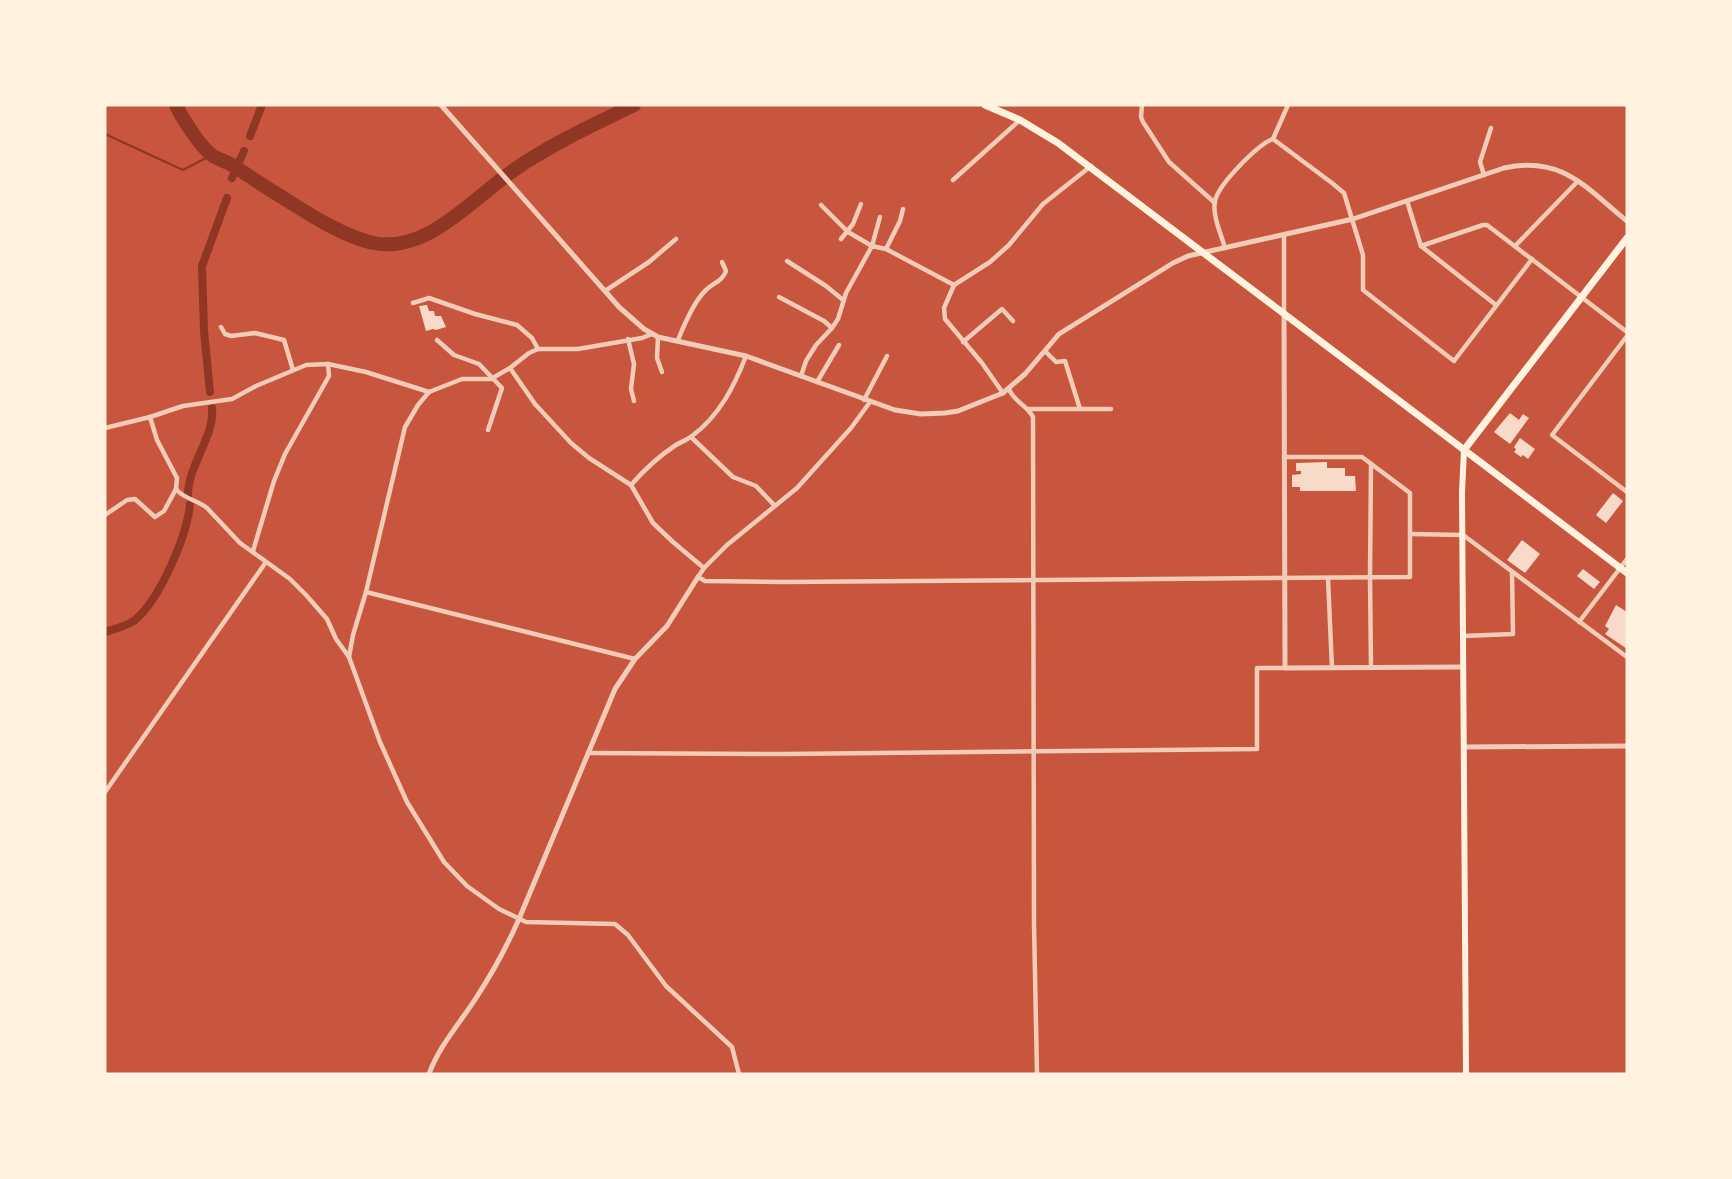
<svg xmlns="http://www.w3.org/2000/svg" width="1732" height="1179" font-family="'Golos Text',sans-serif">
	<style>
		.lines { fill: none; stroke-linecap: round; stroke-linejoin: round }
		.stream { stroke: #8f3625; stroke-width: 2 }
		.canal { stroke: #8f3625; stroke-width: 8 }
		.river { stroke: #8f3625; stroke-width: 14 }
		.building { fill: #f7dbc8 }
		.minor { stroke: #f1ccb7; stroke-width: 4.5 }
		.tertiary { stroke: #f1ccb7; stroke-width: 5 }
		.secondary { stroke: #fff3e0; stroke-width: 6 }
		.primary { stroke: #fff3e0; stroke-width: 7 }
	</style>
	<rect width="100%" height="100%" fill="#c8553d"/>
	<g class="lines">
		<g class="stream">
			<path d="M580,124L584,130"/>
			<path d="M105,134L183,170L212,155"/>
		</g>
		<g class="canal">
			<path d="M250,136L262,105"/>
			<path d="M232,178L244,151"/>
			<path d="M210,392L204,331L202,266L227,198"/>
			<path d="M188,496C187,467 215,436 212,408"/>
			<path d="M105,632C114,629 128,626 135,620C160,599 187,536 190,504"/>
		</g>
		<path class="river" d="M176,105C182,118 201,148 213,156C220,160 227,162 234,166C246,174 259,183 272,191C302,209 338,235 373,243C428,254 474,197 514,170C549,145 595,124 634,105"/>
	</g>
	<g class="building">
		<path d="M427,305L429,311H434L435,316H441L446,327L436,330L433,329L426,331L419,306Z"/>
		<path d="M1510,413L1519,420L1523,414L1529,418L1510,444L1494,432Z"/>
		<path d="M1520,438L1535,449L1528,459L1523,455L1521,457L1514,452L1516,449L1514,447Z"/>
		<path d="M1327,462V468H1345V476H1355L1356,491H1300V487H1292V475L1301,474V471H1296V463Z"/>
		<path d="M1613,493L1623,501L1606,523L1596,515Z"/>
		<path d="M1522,540L1540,554L1525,573L1507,560Z"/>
		<path d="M1583,569L1600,582L1594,589L1577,576Z"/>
		<path d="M1616,605L1627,612V649L1605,634L1609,629L1605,626Z"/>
	</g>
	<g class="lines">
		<g class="minor">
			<path d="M1142,105L1141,117L1143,122L1169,162L1215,203"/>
			<path d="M1273,139L1332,183L1344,193L1363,255V290L1454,361L1532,259"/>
			<path d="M1484,175L1480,162L1491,128"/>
			<path d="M953,180L1020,120"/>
			<path d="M1407,201L1421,246L1496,305"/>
			<path d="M821,205L848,232L872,246L880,217"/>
			<path d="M1284,236V313"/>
			<path d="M841,239L853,224L861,204"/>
			<path d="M1421,246L1483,225H1487L1627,332"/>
			<path d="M1515,246L1578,181"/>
			<path d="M1225,248C1221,234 1212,215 1215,201C1218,185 1257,145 1273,139L1288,105"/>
			<path d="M886,249L900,221L903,209"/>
			<path d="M787,261L826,286L843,300"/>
			<path d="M605,291L649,262L676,239"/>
			<path d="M779,297L824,321L832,328"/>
			<path d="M413,303L429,298L475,314L517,325L532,338L538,349"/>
			<path d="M221,327L225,334L231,336L255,333L284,340L293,370"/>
			<path d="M1627,336L1552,435L1627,492"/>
			<path d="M658,337L657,358L662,372"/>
			<path d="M628,339L634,364L631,389L634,401"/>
			<path d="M437,340L454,355L479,364L502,388L488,430"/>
			<path d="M678,340C684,325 694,301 706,290C714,282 722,282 726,271L722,262"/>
			<path d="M963,342L1002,309L1013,321"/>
			<path d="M1045,351L1056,362L1065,361L1080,409"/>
			<path d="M510,368L535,404L571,443L589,458L631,485L653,523L673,542L704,568"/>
			<path d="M801,376L806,361L816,345L832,328L838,319L846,293L872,246L886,249L954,285"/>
			<path d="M817,382L839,345"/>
			<path d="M1009,389C1014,402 1027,405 1033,417L1034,923L1037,1074"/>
			<path d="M1003,393L982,363L945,319L944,308L954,285L990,262L1009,245L1043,204L1091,166"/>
			<path d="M864,400L887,356"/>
			<path d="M870,402L851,428L797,488L727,545L704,568L698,577L705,581L783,582L1410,577V493L1362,457H1284"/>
			<path d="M1029,409H1111"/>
			<path d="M105,428L150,417L183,406L232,399L256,386L306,365L328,364L366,372L429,392"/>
			<path d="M691,437L733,477L756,486L775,506"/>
			<path d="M1371,464L1370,577L1371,668"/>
			<path d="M631,485C644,470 659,456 676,445C681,442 687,440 692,436C719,416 734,387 746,356"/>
			<path d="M176,489C183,499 198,500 207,508L240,543L290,579L306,595L327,619L336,639L349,657L380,742L407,802L444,862L467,886L499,909L526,922L615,924L628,935L666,986L732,1047L739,1074"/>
			<path d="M105,515L127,500L135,499L155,517L164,511L176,489L177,478L157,440L150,417"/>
			<path d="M1410,534L1463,535L1627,657"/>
			<path d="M253,551L274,481L285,454L329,376L328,364"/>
			<path d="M1328,578L1332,668"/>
			<path d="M366,592L635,659"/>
			<path d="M1579,622L1627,559"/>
			<path d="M1463,636L1513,634L1512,573"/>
			<path d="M349,657L353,635L366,592L405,427L418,405L429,392L462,379H491L510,368L529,353L538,349H578L642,338L652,334"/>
			<path d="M588,753L785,754L1257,749V668H1285"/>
			<path d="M105,792L266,562"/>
		</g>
		<g class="tertiary">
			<path d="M441,105L619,307L644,329L658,337L746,356L895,410L921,414L945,413L958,411L1003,393L1025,374L1059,334L1173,263L1188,256L1353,219L1504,168C1562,155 1586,188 1627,221"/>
			<path d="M1284,313L1285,668L1463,667"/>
			<path d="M1464,747L1627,746"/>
			<path d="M429,1074C439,1046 460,1023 476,998C493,972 507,946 519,919L615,689L635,659L667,626L698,577"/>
		</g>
		<path class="secondary" d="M1464,450L1462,492L1466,1074"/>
		<g class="primary">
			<path d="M985,105L1020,120L1058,143L1627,573"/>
			<path d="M1464,450L1627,238"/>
		</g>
	</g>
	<rect width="1732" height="1179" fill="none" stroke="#fff3e0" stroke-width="213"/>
</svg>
